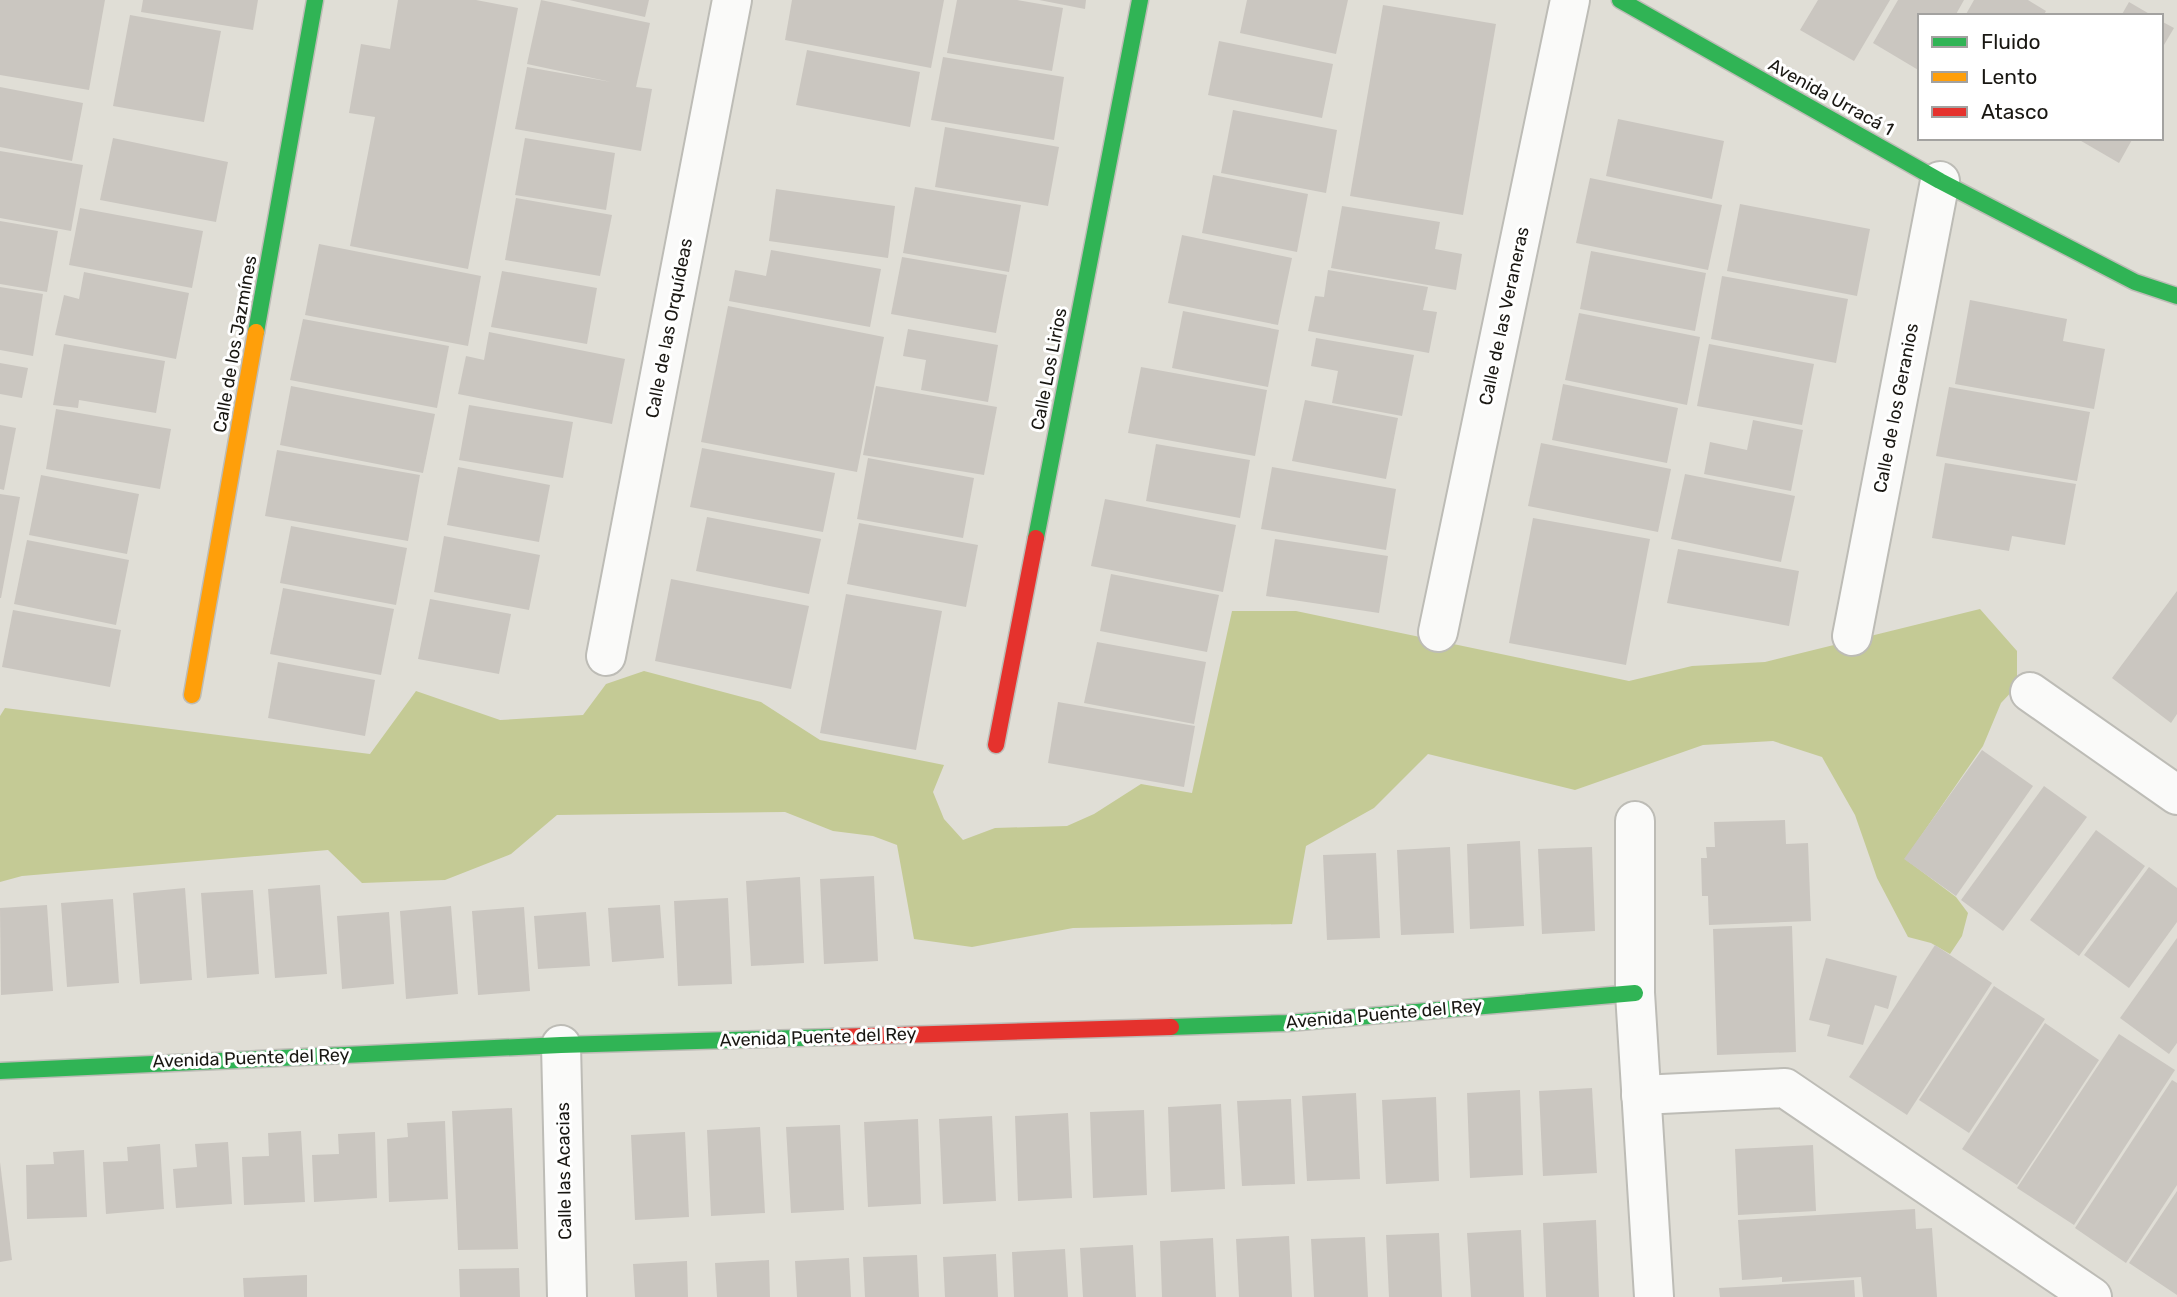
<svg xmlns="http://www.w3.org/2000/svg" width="2177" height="1297" font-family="Rubik,sans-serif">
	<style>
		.green { fill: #c4ca95 }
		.building { fill: #cac6c0 }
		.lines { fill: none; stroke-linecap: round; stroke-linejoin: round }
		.street-casing { stroke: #bdbcb6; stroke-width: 42 }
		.fast-casing { stroke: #bdbcb6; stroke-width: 19 }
		.slow-casing { stroke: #bdbcb6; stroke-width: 19 }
		.jam-casing { stroke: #bdbcb6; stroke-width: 19 }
		.street { stroke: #fafaf9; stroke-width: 38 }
		.fast { stroke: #30b455; stroke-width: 16 }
		.slow { stroke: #ff9f0a; stroke-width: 16 }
		.jam { stroke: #e5322d; stroke-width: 16 }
		.labels { text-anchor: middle; stroke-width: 6; stroke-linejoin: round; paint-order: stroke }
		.street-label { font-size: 18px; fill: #191712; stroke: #fff }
	</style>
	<rect width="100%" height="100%" fill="#e0ded6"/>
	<path class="green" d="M1980,609L2017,651V686L2001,703L1983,746L1905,859L1956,897L1968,913L1962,936L1950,954L1931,943L1908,937L1877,878L1855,815L1822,757L1773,741L1703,745L1575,790L1428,754L1374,808L1306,846L1292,924L1073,928L972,947L914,939L897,845L873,836L833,831L785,812L557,815L511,854L445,880L362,883L328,850L22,876L0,882V716L5,708L370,754L416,691L500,720L583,715L606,684L644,671L761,702L820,740L944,765L933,792L944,819L963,840L995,828L1067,826L1094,814L1141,784L1192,793L1232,611H1296L1629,681L1692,666L1765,662Z"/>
	<g class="building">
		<path d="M0,0H105L89,90L0,75Z"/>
		<path d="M143,0H258L253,30L141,12Z"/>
		<path d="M398,0H476L518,8L468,269L350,246L375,117L349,113L361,44L390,49Z"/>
		<path d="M541,0L650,23L636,87L652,89L641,151L515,129L527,67L611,82L527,64Z"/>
		<path d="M569,0H649L645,17Z"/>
		<path d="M792,0H944L931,68L785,40Z"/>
		<path d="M957,0H1017L1063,8L1052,71L947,53Z"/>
		<path d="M1039,0H1086L1085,9Z"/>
		<path d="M1247,0H1348L1336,54L1240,33Z"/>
		<path d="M1818,0H1890L1854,61L1800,30Z"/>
		<path d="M1898,0H1964L1955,16H1920V71L1873,43Z"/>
		<path d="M1974,0H2028L2046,11L2043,16H1965Z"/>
		<path d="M2129,2L2153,16H2121Z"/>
		<path d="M1383,5L1496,24L1463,215L1350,196Z"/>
		<path d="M130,15L221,31L204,122L113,106Z"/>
		<path d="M2161,21L2174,28L2161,50Z"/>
		<path d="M1219,41L1333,64L1322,118L1208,95Z"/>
		<path d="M807,50L920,72L910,127L796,105Z"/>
		<path d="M943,57L1064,77L1054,140L931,120Z"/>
		<path d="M0,87L83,103L72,161L0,147Z"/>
		<path d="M1233,110L1337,130L1326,193L1221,173Z"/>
		<path d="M1618,119L1724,141L1712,199L1606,176Z"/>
		<path d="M945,127L1059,147L1048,206L935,187Z"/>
		<path d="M113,138L228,162L216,222L100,200Z"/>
		<path d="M525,138L615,153L606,210L515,195Z"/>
		<path d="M2076,138H2133L2119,163Z"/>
		<path d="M0,151L83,165L71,231L0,218Z"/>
		<path d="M1213,175L1308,194L1297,252L1202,233Z"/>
		<path d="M1590,178L1722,205L1708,270L1576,243Z"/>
		<path d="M915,187L1021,205L1009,272L903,253Z"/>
		<path d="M776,189L895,206L888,258L769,241Z"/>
		<path d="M516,198L612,215L600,276L505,260Z"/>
		<path d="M1740,204L1870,229L1857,296L1727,271Z"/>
		<path d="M1342,206L1440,222L1435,249L1462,254L1456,290L1331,268Z"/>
		<path d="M80,208L203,231L192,288L69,265Z"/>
		<path d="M0,221L58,231L47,292L0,284Z"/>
		<path d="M1182,235L1292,258L1278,325L1168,303Z"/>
		<path d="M319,244L481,276L468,346L305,315Z"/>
		<path d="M771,250L881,269L870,327L729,301L735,270L766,276Z"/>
		<path d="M1591,251L1706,273L1695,331L1580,309Z"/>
		<path d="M902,257L1007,275L996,333L891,314Z"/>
		<path d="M1328,270L1428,287L1423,310L1437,312L1429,353L1308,331L1315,296L1324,297Z"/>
		<path d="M502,271L597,288L587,344L491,327Z"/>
		<path d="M84,272L189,293L176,359L55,335L64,295L79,299Z"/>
		<path d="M1722,276L1848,299L1836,363L1711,339Z"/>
		<path d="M0,287L43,294L33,356L0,350Z"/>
		<path d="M1970,300L2067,319L2063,341L2105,349L2094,409L1955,384Z"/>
		<path d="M728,306L884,337L857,472L701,442Z"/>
		<path d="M1183,311L1279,330L1268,387L1172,368Z"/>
		<path d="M1579,313L1700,337L1687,405L1565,380Z"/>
		<path d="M303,319L449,346L437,408L290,380Z"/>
		<path d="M908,329L998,345L988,402L921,390L926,360L903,356Z"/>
		<path d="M489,332L625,359L612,424L458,394L466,356L484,360Z"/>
		<path d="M1316,338L1414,355L1402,416L1332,403L1338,371L1311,366Z"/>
		<path d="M64,344L165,361L156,413L79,400L78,408L53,405Z"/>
		<path d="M1709,344L1814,364L1802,425L1697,406Z"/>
		<path d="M0,363L28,368L22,398L0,394Z"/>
		<path d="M1141,367L1267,390L1255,456L1128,433Z"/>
		<path d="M1563,384L1678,408L1667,463L1552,440Z"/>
		<path d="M291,386L435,414L423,473L280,445Z"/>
		<path d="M876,386L997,407L984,475L863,455Z"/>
		<path d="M1949,387L2090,412L2077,481L1936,456Z"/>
		<path d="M1305,400L1398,418L1386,479L1292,461Z"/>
		<path d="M469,405L573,422L563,478L459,460Z"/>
		<path d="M56,409L171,429L160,489L46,469Z"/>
		<path d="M1753,420L1803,430L1791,491L1704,474L1710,442L1747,450Z"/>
		<path d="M0,425L16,428L4,490L0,489Z"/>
		<path d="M1541,443L1671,469L1658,532L1528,506Z"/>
		<path d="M1156,444L1250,460L1240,518L1146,501Z"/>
		<path d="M702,448L835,473L823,532L690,507Z"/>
		<path d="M277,450L420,475L408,541L265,516Z"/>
		<path d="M868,458L974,478L963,538L857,519Z"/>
		<path d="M1945,463L2076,484L2065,545L2012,536L2009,551L1932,538Z"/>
		<path d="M458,467L550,485L539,542L447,525Z"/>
		<path d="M1272,467L1396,489L1386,550L1261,529Z"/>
		<path d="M1685,474L1795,496L1781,562L1671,539Z"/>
		<path d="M41,475L139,494L127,554L29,535Z"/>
		<path d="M0,494L20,497L1,598H0Z"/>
		<path d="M1105,499L1236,525L1223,592L1091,566Z"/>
		<path d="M707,517L821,539L809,594L696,571Z"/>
		<path d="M1533,518L1650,539L1626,665L1509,643Z"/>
		<path d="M859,523L978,545L966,607L847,584Z"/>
		<path d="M291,526L407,548L396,605L280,583Z"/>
		<path d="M444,536L540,555L529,610L434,592Z"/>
		<path d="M1275,539L1388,556L1379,613L1266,596Z"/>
		<path d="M27,540L129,560L116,625L14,604Z"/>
		<path d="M1678,549L1799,571L1789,626L1667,603Z"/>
		<path d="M1111,574L1219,595L1207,652L1100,631Z"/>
		<path d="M671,579L809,606L791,689L655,661Z"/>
		<path d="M283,588L394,609L381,675L270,654Z"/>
		<path d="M2177,591V714L2171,723L2112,678Z"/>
		<path d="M846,594L942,611L916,750L820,733Z"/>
		<path d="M430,599L511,614L499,674L418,659Z"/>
		<path d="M13,610L121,630L110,687L2,667Z"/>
		<path d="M1097,642L1206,662L1194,724L1084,703Z"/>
		<path d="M278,662L375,680L365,736L268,718Z"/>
		<path d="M1058,702L1195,726L1184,787L1048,763Z"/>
		<path d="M1982,750L2033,786L1956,896L1904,859Z"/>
		<path d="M2044,786L2087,817L2003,931L1961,900Z"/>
		<path d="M1785,820L1786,844L1808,843L1811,921L1709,925L1708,896H1702L1701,858H1707L1706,847H1715L1714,822Z"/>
		<path d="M2096,830L2145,866L2079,956L2030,920Z"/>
		<path d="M1520,841L1524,926L1470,929L1467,844Z"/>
		<path d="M1450,847L1454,933L1401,935L1397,850Z"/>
		<path d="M1592,847L1595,931L1542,934L1538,849Z"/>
		<path d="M1376,853L1380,938L1327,940L1323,855Z"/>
		<path d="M2149,867L2177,888V922L2129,988L2084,955Z"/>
		<path d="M874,876L878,961L824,964L820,879Z"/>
		<path d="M800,877L804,963L751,966L746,881Z"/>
		<path d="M320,885L327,974L275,978L268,889Z"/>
		<path d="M185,888L192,980L140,984L133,893Z"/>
		<path d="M253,890L259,974L207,978L201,893Z"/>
		<path d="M728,898L732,984L678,986L674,901Z"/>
		<path d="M113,899L119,983L67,987L61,903Z"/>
		<path d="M47,905L53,991L1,995L0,908Z"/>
		<path d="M660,905L664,958L612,962L608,908Z"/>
		<path d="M451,906L458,994L406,999L400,911Z"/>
		<path d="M524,907L530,991L478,995L472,911Z"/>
		<path d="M389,912L394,984L342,989L337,916Z"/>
		<path d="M586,912L590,966L538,969L534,916Z"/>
		<path d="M1792,926L1796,1052L1717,1055L1713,929Z"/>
		<path d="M2177,938V1043L2169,1054L2120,1018Z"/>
		<path d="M1935,945L1992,983L1907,1115L1849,1077Z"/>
		<path d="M1826,958L1897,976L1888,1009L1875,1005L1863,1045L1827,1036L1830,1025L1809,1020Z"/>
		<path d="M1994,986L2045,1019L1969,1133L1919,1100Z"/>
		<path d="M2045,1023L2099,1060L2017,1185L1962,1149Z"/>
		<path d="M2119,1034L2175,1070L2074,1225L2017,1188Z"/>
		<path d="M2172,1080L2177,1083V1185L2126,1263L2075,1228Z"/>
		<path d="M1592,1088L1597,1173L1543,1176L1539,1091Z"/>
		<path d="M1520,1090L1523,1175L1470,1178L1467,1093Z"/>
		<path d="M1356,1093L1360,1179L1307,1181L1302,1096Z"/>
		<path d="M1436,1097L1439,1181L1386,1184L1382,1100Z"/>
		<path d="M1291,1099L1295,1184L1242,1186L1237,1101Z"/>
		<path d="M1221,1104L1225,1189L1171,1192L1168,1107Z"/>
		<path d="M512,1108L518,1249L458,1250L452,1111Z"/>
		<path d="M1144,1110L1147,1195L1093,1198L1090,1112Z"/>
		<path d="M1068,1113L1072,1198L1018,1201L1015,1116Z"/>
		<path d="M992,1116L996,1201L943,1204L939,1119Z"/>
		<path d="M918,1119L921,1204L868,1207L864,1122Z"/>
		<path d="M445,1121L448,1199L389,1202L387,1139L408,1137L407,1123Z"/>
		<path d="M840,1125L844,1210L791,1213L786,1127Z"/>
		<path d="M760,1127L765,1213L711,1216L707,1130Z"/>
		<path d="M301,1131L305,1202L244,1205L242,1157L269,1156L268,1133Z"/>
		<path d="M375,1132L377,1198L314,1202L312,1155L339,1154L338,1134Z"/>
		<path d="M685,1132L689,1217L635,1220L631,1135Z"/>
		<path d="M228,1142L232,1204L176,1208L173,1169L197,1167L195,1144Z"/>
		<path d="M160,1144L164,1209L106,1214L103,1162L128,1161L127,1147Z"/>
		<path d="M1813,1145L1816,1211L1738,1215L1735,1149Z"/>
		<path d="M84,1150L87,1217L27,1219L26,1165L54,1164L53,1152Z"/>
		<path d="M0,1162L12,1260L0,1262Z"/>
		<path d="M2177,1191V1295L2129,1263Z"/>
		<path d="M1915,1209L1916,1229L1932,1228L1937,1297H1863L1861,1277L1782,1282V1277L1742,1280L1738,1220Z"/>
		<path d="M1596,1220L1599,1297H1546L1543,1223Z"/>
		<path d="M1521,1230L1524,1297H1471L1467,1233Z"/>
		<path d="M1439,1233L1442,1297H1389L1386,1235Z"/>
		<path d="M1289,1236L1292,1297H1239L1236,1239Z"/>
		<path d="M1365,1237L1368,1297H1314L1311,1239Z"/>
		<path d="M1213,1238L1216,1297H1162L1160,1241Z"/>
		<path d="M1133,1245L1136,1297H1083L1080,1248Z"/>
		<path d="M1065,1249L1068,1297H1014L1012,1252Z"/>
		<path d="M996,1254L998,1297H945L943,1257Z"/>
		<path d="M917,1255L919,1297H865L863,1257Z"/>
		<path d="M849,1258L851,1297H797L795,1261Z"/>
		<path d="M769,1260L770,1297H717L715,1263Z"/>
		<path d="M687,1261L688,1297H635L633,1264Z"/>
		<path d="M519,1268L520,1297H460L459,1269Z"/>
		<path d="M307,1275V1297H244L243,1278Z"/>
		<path d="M1854,1280L1855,1297H1720L1719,1288Z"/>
	</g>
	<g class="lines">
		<g class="street-casing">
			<g id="street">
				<path d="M1438,632L1570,0"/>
				<path d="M1852,636L1940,181"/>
				<path d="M606,656L732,0"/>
				<path d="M2030,692L2177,795"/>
				<path d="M1635,821V993L1654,1297"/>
				<path d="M561,1045L567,1297"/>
				<path d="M1641,1095L1785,1088L2092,1297"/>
			</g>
		</g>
		<g class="fast-casing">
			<g id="fast">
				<path d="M1620,0L1940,181L2135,282L2177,296"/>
				<path d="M256,332L315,0"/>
				<path d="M1036,538L1140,0"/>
				<path d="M1171,1027L1288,1023L1635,993"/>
				<path d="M0,1071L561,1045L833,1037"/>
			</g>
		</g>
		<g class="slow-casing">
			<path id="slow" d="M192,695L256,332"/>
		</g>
		<g class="jam-casing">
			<g id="jam">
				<path d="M996,745L1036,538"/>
				<path d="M833,1037L1171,1027"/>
			</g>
		</g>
		<use href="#street" class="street"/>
		<use href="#fast" class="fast"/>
		<use href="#slow" class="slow"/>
		<use href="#jam" class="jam"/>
	</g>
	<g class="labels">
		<g class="street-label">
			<text transform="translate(1831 97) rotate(29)" y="6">Avenida Urracá 1</text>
			<text transform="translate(1504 316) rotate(-78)" y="6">Calle de las Veraneras</text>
			<text transform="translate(669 328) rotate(-79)" y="6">Calle de las Orquídeas</text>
			<text transform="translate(235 344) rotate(-80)" y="6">Calle de los Jazmínes</text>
			<text transform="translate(1049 369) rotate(-79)" y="6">Calle Los Lirios</text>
			<text transform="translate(1896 408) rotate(-79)" y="6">Calle de los Geranios</text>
			<text transform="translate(1384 1014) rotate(-5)" y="6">Avenida Puente del Rey</text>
			<text transform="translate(818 1037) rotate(-2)" y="6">Avenida Puente del Rey</text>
			<text transform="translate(251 1058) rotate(-2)" y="6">Avenida Puente del Rey</text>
			<text transform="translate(564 1171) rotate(-91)" y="6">Calle las Acacias</text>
		</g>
	</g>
	<rect x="1918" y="14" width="245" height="126" fill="#ffffff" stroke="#a3a2a0" stroke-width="2"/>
	<rect x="1932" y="37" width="35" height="10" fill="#30b455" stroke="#a3a2a0" stroke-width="2"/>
	<text x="1981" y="49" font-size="21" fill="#191712">Fluido</text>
	<rect x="1932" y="72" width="35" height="10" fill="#ff9f0a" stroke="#a3a2a0" stroke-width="2"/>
	<text x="1981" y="84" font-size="21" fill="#191712">Lento</text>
	<rect x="1932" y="107" width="35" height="10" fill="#e5322d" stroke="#a3a2a0" stroke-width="2"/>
	<text x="1981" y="119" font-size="21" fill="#191712">Atasco</text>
</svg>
